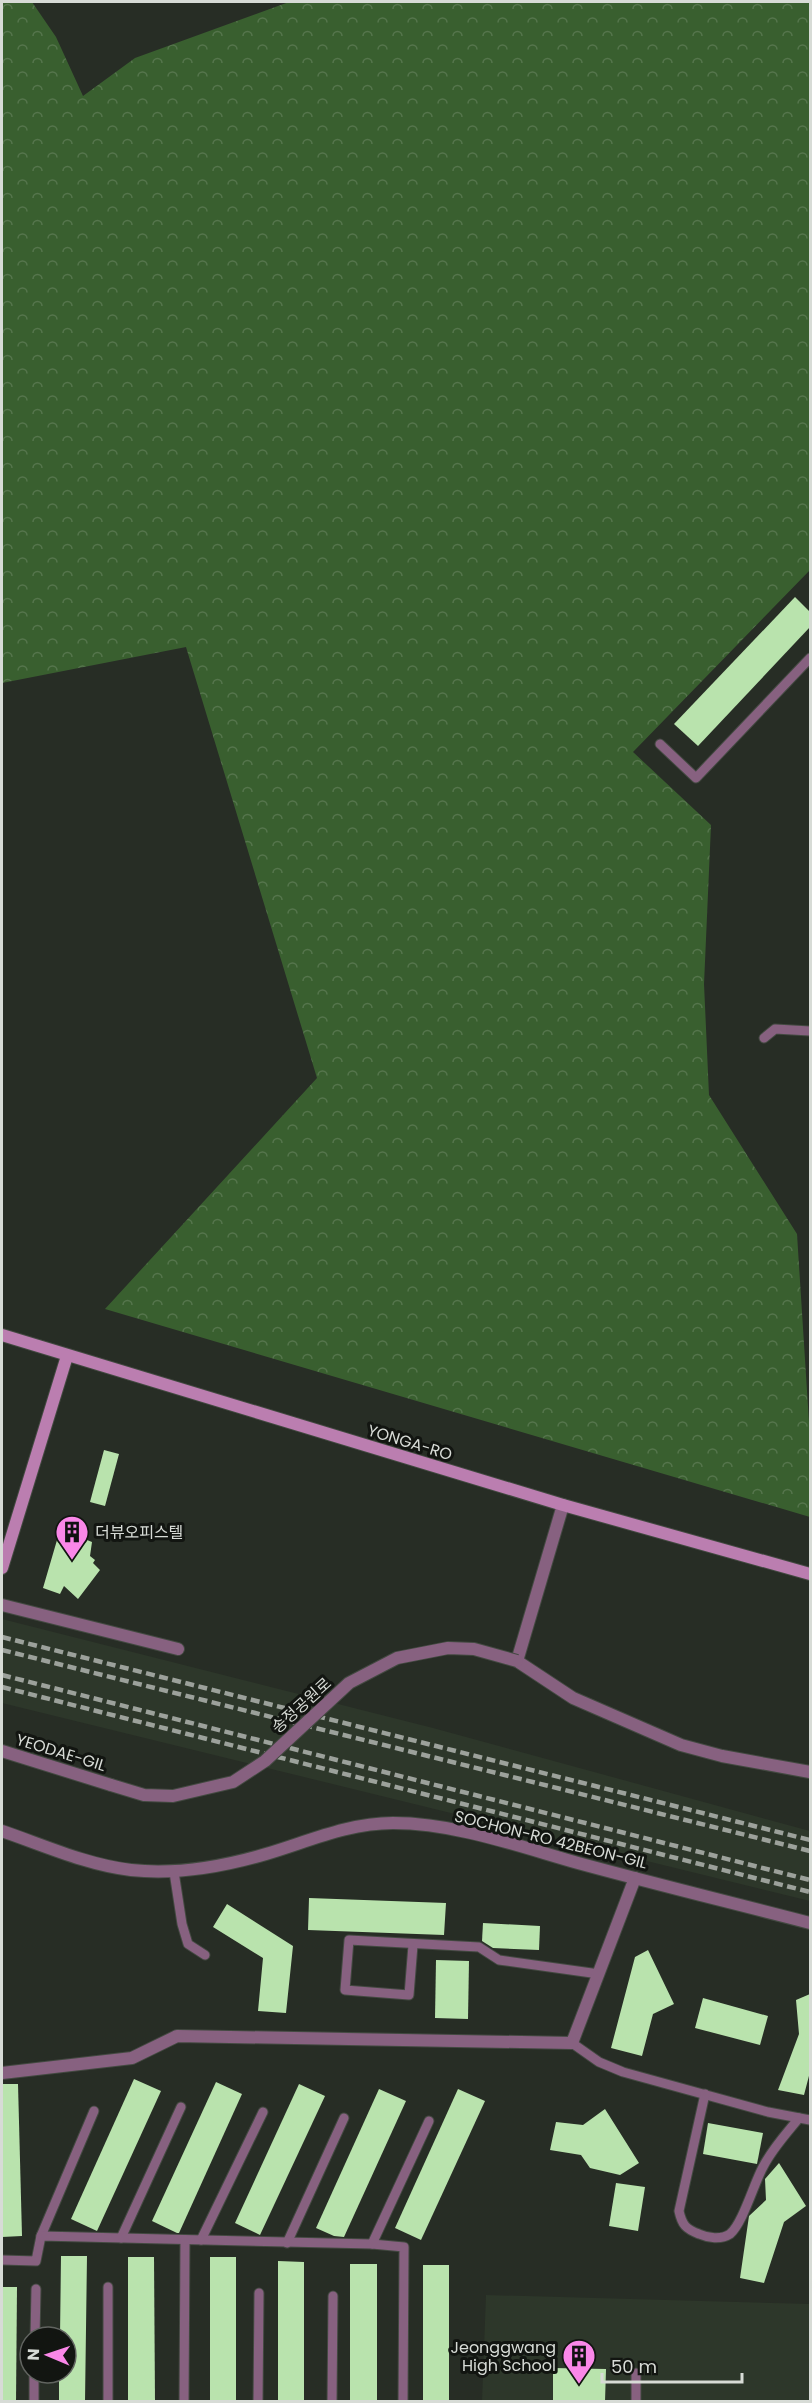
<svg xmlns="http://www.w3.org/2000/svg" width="812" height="2403" font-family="Poppins,'Noto Sans KR',sans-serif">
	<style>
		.built { fill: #2d372a }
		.forest { fill: url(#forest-crowns) }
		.building { fill: #b9e3ad }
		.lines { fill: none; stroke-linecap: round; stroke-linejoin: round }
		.lane-casing { stroke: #434941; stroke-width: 11 }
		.street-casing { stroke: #434941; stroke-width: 14 }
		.secondary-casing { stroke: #434941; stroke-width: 14 }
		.lane { stroke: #876180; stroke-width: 9 }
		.street { stroke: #876180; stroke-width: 12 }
		.secondary { stroke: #bb7eb0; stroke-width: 12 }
		.rail { stroke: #9ca19b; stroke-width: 4.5; stroke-dasharray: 9 4.5; stroke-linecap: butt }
		.street-bridge-casing { stroke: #434941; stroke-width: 14; stroke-linecap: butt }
		.street-bridge { stroke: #876180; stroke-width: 12 }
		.labels { text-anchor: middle; stroke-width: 6; stroke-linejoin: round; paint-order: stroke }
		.street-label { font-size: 16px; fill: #d7dbd6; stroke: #121511 }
		.poi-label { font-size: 16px; fill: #d7dbd6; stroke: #121511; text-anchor: start }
	</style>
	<defs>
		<pattern id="forest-crowns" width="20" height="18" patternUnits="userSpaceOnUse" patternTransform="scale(1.5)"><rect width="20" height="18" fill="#395f2f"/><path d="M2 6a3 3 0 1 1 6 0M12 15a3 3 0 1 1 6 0" fill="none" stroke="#55754c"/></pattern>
	</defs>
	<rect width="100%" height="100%" fill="#272d25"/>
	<g class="built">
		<path d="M2,1619L433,1728L810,1831V1901L2,1703Z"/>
		<path d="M486,2295L810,2304V2401L482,2402Z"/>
	</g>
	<path class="forest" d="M2,2H32L56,37L83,96L135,58L289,2H810V570L633,752L711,825L704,984L709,1095L797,1234L810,1438V1517L105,1309L317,1078L186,647L2,683Z"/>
	<g class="building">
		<path d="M795,597L810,612V627L698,746L674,724Z"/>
		<path d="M104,1450L119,1454L105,1506L90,1502Z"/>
		<path d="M62,1523L89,1530L87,1540L92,1542L90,1556L95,1560L93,1563L100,1570L78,1599L64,1586L60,1594L43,1588Z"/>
		<path d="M309,1898L446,1903L444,1935L308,1930Z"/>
		<path d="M227,1904L293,1946L286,2013L258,2011L263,1958L213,1927Z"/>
		<path d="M483,1923L540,1926L539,1950L493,1948L482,1941Z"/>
		<path d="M648,1950L674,2004L653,2014L642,2056L611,2048L635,1957Z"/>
		<path d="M436,1960L469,1961L468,2019L435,2018Z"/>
		<path d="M810,1994V2072L804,2095L778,2090L799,2034L796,2000Z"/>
		<path d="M703,1998L768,2016L760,2045L695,2028Z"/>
		<path d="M134,2079L161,2091L97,2231L71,2219Z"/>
		<path d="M216,2082L242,2094L179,2233H177L152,2221Z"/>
		<path d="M2,2084H18L22,2236L2,2237Z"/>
		<path d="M299,2084L325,2096L260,2235L235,2223Z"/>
		<path d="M379,2089L406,2101L344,2237L334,2236L316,2228Z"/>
		<path d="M458,2089L485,2101L421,2240L395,2228Z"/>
		<path d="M605,2109L639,2163L620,2175L590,2168L581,2155L550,2150L556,2122L583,2125Z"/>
		<path d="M708,2123L763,2133L757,2164L703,2154Z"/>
		<path d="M779,2163L806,2206L784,2222L764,2283L740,2278L749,2216L766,2200L765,2179Z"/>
		<path d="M616,2183L645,2187L638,2231L609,2226Z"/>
		<path d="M61,2256H87L85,2402H59V2373H66V2337H60Z"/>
		<path d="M128,2257H154L155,2402H128Z"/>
		<rect x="210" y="2257" width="26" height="145"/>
		<path d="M278,2261L304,2262V2402H278Z"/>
		<rect x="350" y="2264" width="27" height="138"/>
		<rect x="423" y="2265" width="26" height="137"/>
		<path d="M2,2287H17L16,2402H2Z"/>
		<path d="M553,2368L606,2369L605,2402H553Z"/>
	</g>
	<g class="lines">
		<g class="lane-casing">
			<g id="lane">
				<path d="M660,744L696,778L810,658"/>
				<path d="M764,1038L775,1029L810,1031"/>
				<path d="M174,1872L182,1924L188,1944L205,1955"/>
				<path d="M413,1945L409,1995L345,1990L349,1940L479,1947L499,1960L599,1974"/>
				<path d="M572,2043L599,2062L623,2072L768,2112L810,2120"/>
				<path d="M705,2094L679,2211C682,2225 686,2229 699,2234C708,2238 721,2240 730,2234C743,2223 754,2183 763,2167C772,2149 786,2134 799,2118"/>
				<path d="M41,2236L94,2111"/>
				<path d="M121,2238L181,2107"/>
				<path d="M201,2240L263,2112"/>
				<path d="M287,2243L344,2118"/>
				<path d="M372,2244L429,2121"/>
				<path d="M2,2260L36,2261L41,2236L372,2244L404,2247L403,2402"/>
				<path d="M35,2337L36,2289"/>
				<path d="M34,2402V2373"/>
				<path d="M108,2402V2287"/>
				<path d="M184,2402L185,2240"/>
				<path d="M258,2402L259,2293"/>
				<path d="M332,2402L333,2296"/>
				<path d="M636,2402V2373"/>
			</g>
		</g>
		<g class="street-casing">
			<g id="street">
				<path d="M563,1505L517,1661L573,1698L681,1745L722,1756L810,1772"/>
				<path d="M2,1605L178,1649"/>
				<path d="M2,1751L111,1785"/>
				<path d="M2,1831C43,1845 87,1865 131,1870C177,1875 222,1867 266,1854C307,1842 348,1823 393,1823C455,1823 518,1846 578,1863C655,1884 733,1903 810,1923"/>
				<path d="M2,2073L132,2058L177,2036L572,2043L635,1878"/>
			</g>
		</g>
		<g class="secondary-casing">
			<g id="secondary">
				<path d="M2,1335L563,1505L810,1574"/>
				<path d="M2,1568L67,1356"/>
			</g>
		</g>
		<use href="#lane" class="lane"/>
		<use href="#street" class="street"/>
		<use href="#secondary" class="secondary"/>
		<g class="rail">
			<path d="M2,1637L810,1840"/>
			<path d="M2,1650L810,1851"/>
			<path d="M2,1675L810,1880"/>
			<path d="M2,1687L810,1892"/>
		</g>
		<g class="street-bridge-casing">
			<path id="street-bridge" d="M111,1785L144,1795L173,1796L233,1782L265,1761L349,1683L397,1658L448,1648L474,1649L517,1661"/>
		</g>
		<use href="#street-bridge" class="street-bridge"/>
	</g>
	<defs>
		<g id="building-pin" transform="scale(1.725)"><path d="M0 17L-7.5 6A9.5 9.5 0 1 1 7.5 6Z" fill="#fa87e8" stroke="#121511"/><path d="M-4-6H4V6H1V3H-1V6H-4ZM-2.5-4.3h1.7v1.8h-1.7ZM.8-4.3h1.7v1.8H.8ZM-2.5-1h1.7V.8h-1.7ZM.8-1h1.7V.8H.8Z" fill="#111"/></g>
	</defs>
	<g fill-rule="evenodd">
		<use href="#building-pin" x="72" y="1532"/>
		<use href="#building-pin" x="579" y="2356"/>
	</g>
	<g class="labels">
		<g class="street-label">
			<text transform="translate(410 1442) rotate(17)" y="6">YONGA-RO</text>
			<text transform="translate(301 1705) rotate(-42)" y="6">송정공원로</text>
			<text transform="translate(61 1752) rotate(17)" y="6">YEODAE-GIL</text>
			<text transform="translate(551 1839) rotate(14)" y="6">SOCHON-RO 42BEON-GIL</text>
		</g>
		<g class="poi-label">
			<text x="95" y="1538">더뷰오피스텔</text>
			<text x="556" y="2353" text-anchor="end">Jeonggwang<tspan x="556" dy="18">High School</tspan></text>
		</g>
	</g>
	<rect width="812" height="2403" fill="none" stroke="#d7dbd6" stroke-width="6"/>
	<g transform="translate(48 2355) rotate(272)"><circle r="28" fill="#121511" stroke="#616460" stroke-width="1.5"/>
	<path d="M0-4.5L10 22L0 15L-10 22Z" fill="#fa87e8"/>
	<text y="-9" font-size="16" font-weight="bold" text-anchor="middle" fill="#d7dbd6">N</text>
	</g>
	<path d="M602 2373v9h140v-9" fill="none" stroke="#d7dbd6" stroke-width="3"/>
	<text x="611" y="2373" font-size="18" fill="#d7dbd6" stroke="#121511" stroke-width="4.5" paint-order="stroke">50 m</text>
</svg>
